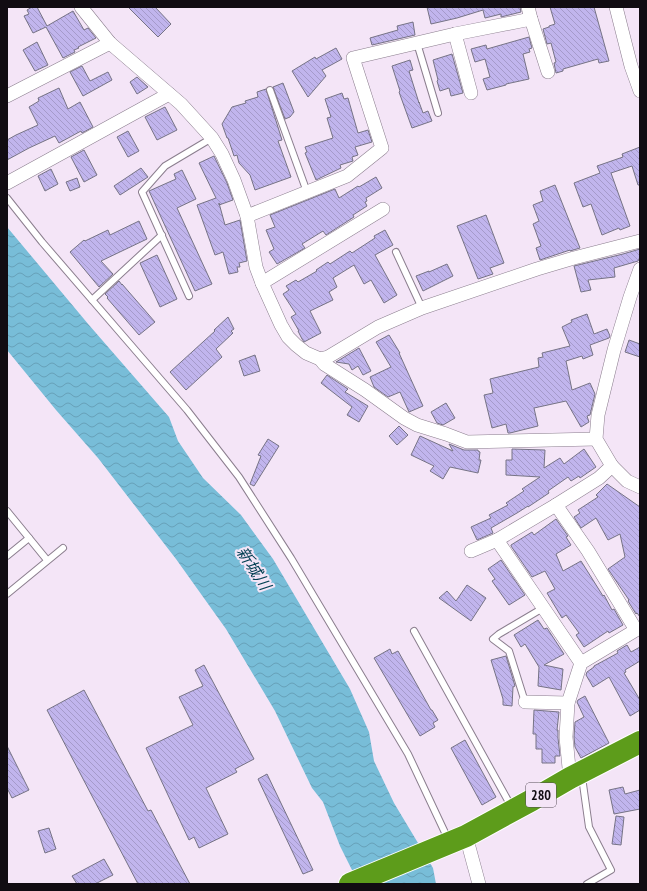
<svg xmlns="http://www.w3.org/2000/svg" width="647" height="891" font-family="'PT Sans Narrow','Noto Sans JP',sans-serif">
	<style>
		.water { fill: url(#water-waves) }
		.building { fill: url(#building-back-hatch); stroke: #767385 }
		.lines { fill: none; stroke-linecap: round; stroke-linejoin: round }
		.lane-casing { stroke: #8b7e8e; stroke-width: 8 }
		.street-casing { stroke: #8b7e8e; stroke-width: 14 }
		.highway-casing { stroke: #fff; stroke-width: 24 }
		.lane { stroke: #fff; stroke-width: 6 }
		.street { stroke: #fff; stroke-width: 13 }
		.highway { stroke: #5d9c1b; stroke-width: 22 }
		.labels { text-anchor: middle; stroke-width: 4; stroke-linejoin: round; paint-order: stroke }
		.shield { fill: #f4e5f7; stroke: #554d57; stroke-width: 1 }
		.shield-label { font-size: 14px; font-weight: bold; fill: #110c12 }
		.water-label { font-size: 16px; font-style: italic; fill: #003e51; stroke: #f4e5f7 }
	</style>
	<defs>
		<pattern id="water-waves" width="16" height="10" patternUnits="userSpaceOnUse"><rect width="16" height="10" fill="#78bdd8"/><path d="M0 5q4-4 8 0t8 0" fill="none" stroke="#67a1b8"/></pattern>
		<pattern id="building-back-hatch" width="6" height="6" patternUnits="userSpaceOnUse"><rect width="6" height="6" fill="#c1b5ed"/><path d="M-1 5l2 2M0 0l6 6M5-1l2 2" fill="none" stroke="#a59aca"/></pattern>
	</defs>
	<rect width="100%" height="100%" fill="#f4e5f7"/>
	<path class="water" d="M7,227L89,325L169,417L178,441L203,478L241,515L273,559L350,689L369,732L374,761L394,803L433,868L436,884H359L340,846L323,802L312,788L275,711L226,629L176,559L98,458L56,410L7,350Z"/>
	<g class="building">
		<path d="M32,7H37L47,26L73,11L84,30L88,28L96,38L78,47L79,48L74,50L75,52L63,58L46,27L33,33L24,16L29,14L27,10Z"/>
		<path d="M128,7H155L171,24L158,37Z"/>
		<path d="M427,7H520L521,12L501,17V14L485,18L483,10L457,18L431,24Z"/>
		<path d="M550,7H594L609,61L599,63L598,59L563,69V71L556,73L554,63L556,62L551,43L547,44L543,29L549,27V26L555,24Z"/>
		<path d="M413,22L415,35L372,45L370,38L398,30L397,26Z"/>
		<path d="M529,37L532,48L529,49L530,52L523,54L529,79L506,84V85L487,90L483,79L490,77L485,59L475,62L471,49L486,45L487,49Z"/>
		<path d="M37,42L48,65L35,71L23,50Z"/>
		<path d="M336,48L342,59L322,70L326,76L308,97L292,71L315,57L316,59Z"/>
		<path d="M452,54L463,93L451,96L449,88L440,91L437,81L438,80L433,60Z"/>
		<path d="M410,60L413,70L409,71L419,103V102L423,113L428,111L432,121L412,128L399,92L400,91L392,66Z"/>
		<path d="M82,66L90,81L108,72L112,80L83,96L70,72Z"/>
		<path d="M137,77L148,87L137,94L130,82Z"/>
		<path d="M283,83L294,112L290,117L285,119L273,87Z"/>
		<path d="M59,88L68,109L80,102L93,127L82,133L81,131L59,143L55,136L29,148L7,160V140L16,135L38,125L29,107L39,101L38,98Z"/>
		<path d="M266,89L282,140L278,141L291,177L255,190L250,175L239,163L237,155L234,156L228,138H227L222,124L232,107L246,103L245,101L258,97L257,92Z"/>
		<path d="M342,93L344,99L348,98L358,133L368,130L372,142L355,147L358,155L352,157L353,161L340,165L341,168L316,180L305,153L307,152L305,147L333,138L327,118L331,117L325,99Z"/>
		<path d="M165,107L177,130L157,140L145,117Z"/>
		<path d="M128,131L139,151L128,157L117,137Z"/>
		<path d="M640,147V185H638L632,166L611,173L630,226L620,230L619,228L602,235L591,204L583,207L574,183L600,173L597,166L623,157L622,154Z"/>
		<path d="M84,150L97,175L84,182L71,157Z"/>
		<path d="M214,156L227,183L233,200L219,205V203L225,225L240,220L247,261L239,263L240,267H237L238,272L229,274L223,252L215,255L197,205L216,198L199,163Z"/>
		<path d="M141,168L148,177L120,195L114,186Z"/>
		<path d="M51,169L58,184L45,191L38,176Z"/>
		<path d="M182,170L196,199L177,208L212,284L195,291L149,191L176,179L174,174Z"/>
		<path d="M376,177L382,188L366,198L367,201L365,202L367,206L353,215L354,217L326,235L323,231L302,244L305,248L277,264L269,252L274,249L266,230L275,227L270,215L335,189L339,198L358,186L359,187Z"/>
		<path d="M77,178L80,187L70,191L66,182Z"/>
		<path d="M555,185L580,248L570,251V250L540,260L536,248L541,246L533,224L539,221L533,205L543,201L540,191Z"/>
		<path d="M486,215L504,263L490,268L493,274L478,279L457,226Z"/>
		<path d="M139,221L147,239L101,261L113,274L99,287L70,252L84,240L85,241L108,230L110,235Z"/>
		<path d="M385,230L393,245L375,255L397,295L384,303L371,280L364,284L354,265L333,278L337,287L329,292L333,300L310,311L321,333L304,342L302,339L298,331H299L291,317L296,314L283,294L289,290L286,286L296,280L298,282L317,271L316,270L328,262L330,264L350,251L352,253L375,238L374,236Z"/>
		<path d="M640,249V257L638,261L614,268L615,277L588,280L591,290L581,292L574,266L623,254Z"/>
		<path d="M157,255L177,299L160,307L140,263Z"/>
		<path d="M447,264L453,276L423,291L416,276L429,271V272Z"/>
		<path d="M119,281L122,285V284L155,322L139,335L107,298L108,297L105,294Z"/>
		<path d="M587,314L594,334L607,329L610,336L609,338L590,345L593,355L583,359L582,356L566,361L572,390L590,383L595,394L590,415L587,416L589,422L581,427L566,401L534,408L538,426L510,433H508L506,424L492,428L484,395L493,393L490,379L539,367L538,358L543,357L542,353L570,346L562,327L572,322L571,320Z"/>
		<path d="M228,317L234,329L231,331L233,333L216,349L222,357L186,390L170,372L215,331L214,330Z"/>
		<path d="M389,335L400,353H399L423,406L409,412L400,392L388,397L374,387L370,377L391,367L376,342Z"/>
		<path d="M629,340L640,344V357L625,352Z"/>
		<path d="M359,348L371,371L363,375L358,366L352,370L349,364L336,362Z"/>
		<path d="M255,355L260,371L244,376L239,361Z"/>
		<path d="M327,375L348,389L345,392L368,406L359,422L347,415L352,407L321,383Z"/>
		<path d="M446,403L455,418L443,425L437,423L431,412Z"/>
		<path d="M399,426L408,435L397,445L389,436Z"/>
		<path d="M420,436L453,451L449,444L464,450H478V451L480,452L479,460H481L478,473L450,467L443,479L430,471L434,466L411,455Z"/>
		<path d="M268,439L279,446L254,486L250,484L261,456L258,455Z"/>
		<path d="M512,449L545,450L544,468L560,458L564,464L584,449L596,467L580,478L579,476L571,481L568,477L548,491L549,493L528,507V506L517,513L491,528L493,533L477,540L471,527L491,518L489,515L508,505L506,503L524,491L522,489L540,477L506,475V460H512Z"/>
		<path d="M607,484L640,507V617L637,613L636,614L628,601L629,600L608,569L625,557L620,534L608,540L596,518L581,528L574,517L580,513L578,510L598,497L596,495Z"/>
		<path d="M556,519L568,536L566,537L571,545L556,554L563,571L581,561L603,596L604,595L612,610L614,609L623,625L609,633L608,631L584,647L576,635L579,633L566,615L562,618L547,593L555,589L545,571L532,577L511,546V545L532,532L534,535Z"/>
		<path d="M501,560L525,595L509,605L492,581L495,579L488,569Z"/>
		<path d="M467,585L486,598L471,621L439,598L447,591L456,601Z"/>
		<path d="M538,620L544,629L547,628L564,654L544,665L563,669L561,690L538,686L539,667L525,644L521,647L514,635Z"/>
		<path d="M627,645L631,652L640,647V661L625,670L626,672L624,673L640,700V710L630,716L609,677L593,687L586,675L587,672L594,667V666L618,653L617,651Z"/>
		<path d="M390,649L392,654L398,651L431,710H432L438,720L433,723L435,727L420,736L374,658Z"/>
		<path d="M506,656L515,686L513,687L512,706L503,705V699L491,660Z"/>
		<path d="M204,665L254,759L235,769L237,772L206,788L228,834L199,848L194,837L189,840L146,748L193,725L179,697L203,686L195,670Z"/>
		<path d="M84,690L148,811L151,810L190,884H138L47,710Z"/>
		<path d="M585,696L609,743L581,758L575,747L574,737L575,722L584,717L577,702L578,700Z"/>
		<path d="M534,710L559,712L557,730H558V738L560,756H555V763H542V749H536V734H533Z"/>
		<path d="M465,740L496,797L482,805L451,748Z"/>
		<path d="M7,746L29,790L12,798L7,788Z"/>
		<path d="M267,774L313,870L303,874L258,779Z"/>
		<path d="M623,787L625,794L640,790V809L614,814L609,790Z"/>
		<path d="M616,816L624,817L621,845L612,844Z"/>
		<path d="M49,828L56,849L45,853L38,831Z"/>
		<path d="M104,859L113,875L95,884H77L72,876Z"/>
	</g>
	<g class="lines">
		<g class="lane-casing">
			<g id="lane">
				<path d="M417,43L438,113"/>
				<path d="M270,90L307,192"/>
				<path d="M7,198L42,242L124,337L187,410L239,477L291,558L408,754L448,839"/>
				<path d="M396,252L422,308"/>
				<path d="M189,296L142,192L165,166L212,138"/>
				<path d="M92,300L162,235"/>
				<path d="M7,511L47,560"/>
				<path d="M7,556L29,538"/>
				<path d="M7,594L63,548"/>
				<path d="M414,631L511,806"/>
				<path d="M525,702L509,651L493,639L499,634L543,608"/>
				<path d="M582,777L589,827L611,870L587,884"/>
			</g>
		</g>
		<g class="street-casing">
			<g id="street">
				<path d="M81,7L110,43L181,104L212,138L222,154L234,180L247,216L256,267L262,283L281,325L288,337L296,345L306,353L320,359L324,364L365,390L404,418L417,425L446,434L467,442L596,439"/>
				<path d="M528,7L531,19L548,72"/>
				<path d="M616,7L631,66L640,91"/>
				<path d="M455,34L471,93"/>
				<path d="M7,96L110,43"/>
				<path d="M7,183L169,94"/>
				<path d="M247,216L347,176L382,148L353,58L455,34L531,19"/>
				<path d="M640,269L630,297L614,350L598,415L596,439L612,466L627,481L640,487"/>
				<path d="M262,283L383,209"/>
				<path d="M320,359L328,357L378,327L422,308L537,269L574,258L640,241"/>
				<path d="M497,540L581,663"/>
				<path d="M471,551L497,540L556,505"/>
				<path d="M525,702L568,703"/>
				<path d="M570,778L566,737L568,703L581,663L636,630L588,551L556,505L599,478L612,466"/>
				<path d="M466,836L479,884"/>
			</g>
		</g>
		<g class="highway-casing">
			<path id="highway" d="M350,884L466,836L532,800L570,778L640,742"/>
		</g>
		<use href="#lane" class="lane"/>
		<use href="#street" class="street"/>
		<use href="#highway" class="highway"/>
	</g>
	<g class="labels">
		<rect class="shield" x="526" y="783" width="30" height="24" rx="3"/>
		<g class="shield-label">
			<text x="541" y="800">280</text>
		</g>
		<g class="water-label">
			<text transform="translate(254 568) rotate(57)" y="6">新城川</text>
		</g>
	</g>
	<rect width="647" height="891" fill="none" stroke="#110c12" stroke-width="16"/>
</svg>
